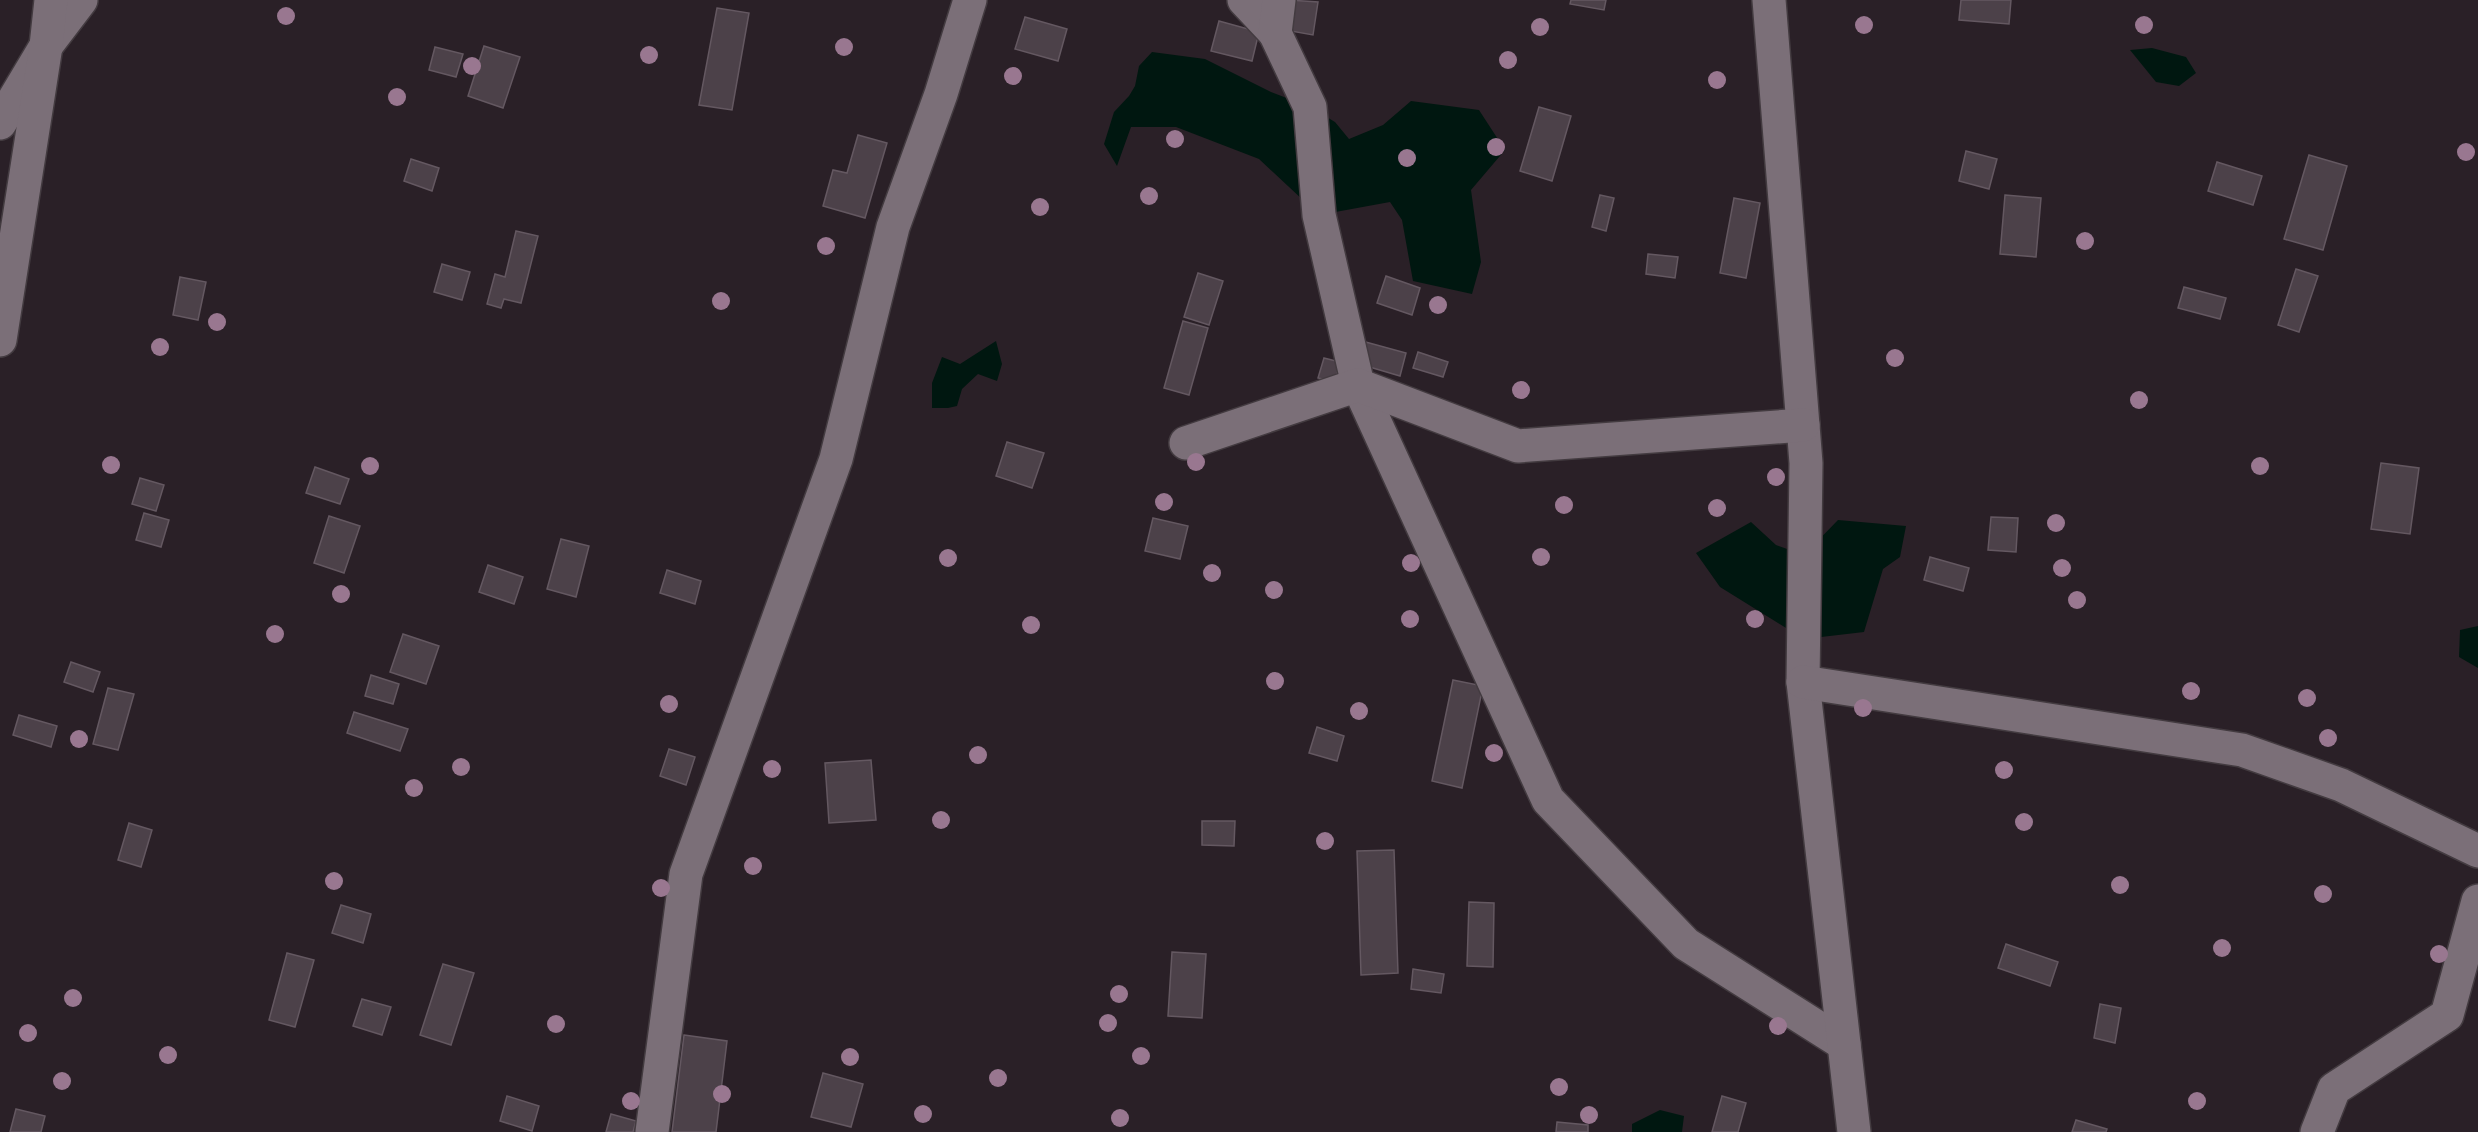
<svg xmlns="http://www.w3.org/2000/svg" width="2478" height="1132" font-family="'Varela Round',sans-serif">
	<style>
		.water { fill: #001710 }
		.building { fill: #4c4149; stroke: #645861; stroke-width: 1.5 }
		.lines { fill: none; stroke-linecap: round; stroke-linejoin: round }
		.minor-casing { stroke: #433b40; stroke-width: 36 }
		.minor { stroke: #7b6f78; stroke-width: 33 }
		.tree { fill: #997790 }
	</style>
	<rect width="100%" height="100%" fill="#2a2027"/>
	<g class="water">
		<path d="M2152,48L2186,57L2196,73L2179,86L2156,82L2130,50Z"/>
		<path d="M1152,52L1205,59L1271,92L1310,107L1335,122L1349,139L1383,125L1411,101L1479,110L1505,150L1471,190L1481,262L1472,294L1413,281L1402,220L1390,202L1319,215L1259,159L1176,127H1131L1117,166L1104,144L1114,112L1129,96L1135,86L1139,66Z"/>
		<path d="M996,341L1002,364L997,381L978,374L962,389L957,406L948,408H932V383L942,357L960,364Z"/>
		<path d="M1838,520L1906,526L1900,557L1883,569L1864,632L1804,639L1720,587L1696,553L1751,522L1776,545L1804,555Z"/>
		<path d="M2478,626V668L2459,657L2460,630Z"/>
		<path d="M1660,1110L1684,1116L1682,1132H1632V1124Z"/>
	</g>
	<g class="building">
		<path d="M1289,0L1318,2L1313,35L1285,30Z"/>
		<path d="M1571,0H1606L1604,10L1570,4Z"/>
		<path d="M1961,0H2011L2009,24L1959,20Z"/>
		<path d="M717,8L749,13L732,110L699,105Z"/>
		<path d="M1025,17L1067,29L1058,61L1015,49Z"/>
		<path d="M1219,21L1259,32L1252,61L1211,51Z"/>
		<path d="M484,46L520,57L503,108L468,96Z"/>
		<path d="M435,47L463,54L456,77L429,70Z"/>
		<path d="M1539,107L1571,116L1552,181L1520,171Z"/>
		<path d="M858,135L887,143L865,218L823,206L833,170L847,173Z"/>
		<path d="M1966,151L1997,159L1989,189L1959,181Z"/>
		<path d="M2309,155L2347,166L2323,250L2284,239Z"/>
		<path d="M411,159L439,168L432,191L404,181Z"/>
		<path d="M2217,162L2262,176L2253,205L2208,191Z"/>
		<path d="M1600,195L1614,198L1606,231L1592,227Z"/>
		<path d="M2005,195L2041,198L2036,257L2000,254Z"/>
		<path d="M1734,198L1760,203L1746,278L1720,273Z"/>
		<path d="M516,231L538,236L521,303L504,299L501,308L487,304L495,274L505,277Z"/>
		<path d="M1648,254L1678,257L1675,278L1646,274Z"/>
		<path d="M442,264L470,272L462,300L434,292Z"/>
		<path d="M2296,269L2318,276L2299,332L2278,325Z"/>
		<path d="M1198,273L1223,281L1209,325L1184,317Z"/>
		<path d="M1386,276L1420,288L1412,315L1377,303Z"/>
		<path d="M180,277L206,282L198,320L173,315Z"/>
		<path d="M2184,287L2226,298L2220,319L2178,308Z"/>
		<path d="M1183,321L1208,328L1189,395L1164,388Z"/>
		<path d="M1362,341L1406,353L1400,376L1356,363Z"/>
		<path d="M1418,352L1448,362L1443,377L1413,368Z"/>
		<path d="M1324,358L1340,362L1335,382L1318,378Z"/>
		<path d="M1007,442L1044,453L1032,488L996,476Z"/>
		<path d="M2381,463L2419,468L2410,534L2371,529Z"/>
		<path d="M315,467L349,479L340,504L306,493Z"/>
		<path d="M140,478L164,485L156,511L132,504Z"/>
		<path d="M144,513L169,520L161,547L136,540Z"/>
		<path d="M329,516L360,526L344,573L314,563Z"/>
		<path d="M1991,517L2018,518L2016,552L1988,550Z"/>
		<path d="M1153,518L1188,526L1180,559L1145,551Z"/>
		<path d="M561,539L589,546L576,597L547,589Z"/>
		<path d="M1930,557L1969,568L1963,591L1924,580Z"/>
		<path d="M488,565L523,577L514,604L479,592Z"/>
		<path d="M667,570L701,581L695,604L660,593Z"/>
		<path d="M403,634L439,646L426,684L390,672Z"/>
		<path d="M71,662L100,672L93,692L64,682Z"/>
		<path d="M371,675L399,684L393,704L365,696Z"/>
		<path d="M1453,680L1483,686L1462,788L1432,781Z"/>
		<path d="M108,688L134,694L118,750L93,744Z"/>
		<path d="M354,712L408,729L400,751L347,733Z"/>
		<path d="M19,715L57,726L51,747L13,735Z"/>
		<path d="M1317,727L1344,736L1337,761L1309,753Z"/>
		<path d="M669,749L695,757L686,785L660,776Z"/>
		<path d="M871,760L876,820L829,823L825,763Z"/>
		<path d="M1202,821H1235L1234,846L1202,845Z"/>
		<path d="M129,823L152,830L141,867L118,860Z"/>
		<path d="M1394,850L1398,973L1361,975L1357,851Z"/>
		<path d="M1469,902L1494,903L1493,967L1467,966Z"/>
		<path d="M341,905L371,914L363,943L332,933Z"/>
		<path d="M2006,944L2058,962L2050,986L1998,968Z"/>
		<path d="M1172,952L1206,954L1202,1018L1168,1016Z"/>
		<path d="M287,953L314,960L295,1027L269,1020Z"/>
		<path d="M443,964L474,973L451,1045L420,1035Z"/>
		<path d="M1413,969L1444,974L1441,993L1411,989Z"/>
		<path d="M362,999L391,1007L382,1035L353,1026Z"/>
		<path d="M2100,1004L2121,1008L2115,1043L2094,1038Z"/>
		<path d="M684,1035L727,1041L716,1132H672Z"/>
		<path d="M823,1073L863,1084L851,1127L811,1117Z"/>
		<path d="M507,1096L539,1106L532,1131L500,1121Z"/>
		<path d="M1722,1096L1746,1103L1738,1132H1712Z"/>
		<path d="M16,1109L45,1116L41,1132H10Z"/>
		<path d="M611,1114L636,1121L633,1132H606Z"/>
		<path d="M2076,1120L2107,1129L2106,1132H2072Z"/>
		<path d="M1557,1122L1588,1125V1132H1556Z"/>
	</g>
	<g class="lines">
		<g class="minor-casing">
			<g id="minor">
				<path d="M1244,0L1275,33"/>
				<path d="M1279,0L1275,33L1310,107L1319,215L1358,385L1548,800L1686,944L1844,1044"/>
				<path d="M1769,0L1806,463L1803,682L1854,1132"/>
				<path d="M0,123L46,46L81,0"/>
				<path d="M0,340L46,46L51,0"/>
				<path d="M1186,443L1358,385L1518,446L1803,425"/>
				<path d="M1803,682L2242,750L2341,785L2478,851"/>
				<path d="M652,1132L686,874L836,459L893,227L941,94L970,0"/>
				<path d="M2317,1132L2334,1089L2447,1015L2478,901"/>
			</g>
		</g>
		<use href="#minor" class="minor"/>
	</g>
	<g class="tree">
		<circle cx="286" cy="16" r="9"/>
		<circle cx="1864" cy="25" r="9"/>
		<circle cx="2144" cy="25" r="9"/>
		<circle cx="1540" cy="27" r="9"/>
		<circle cx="844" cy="47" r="9"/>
		<circle cx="649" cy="55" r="9"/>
		<circle cx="1508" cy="60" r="9"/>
		<circle cx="472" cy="66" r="9"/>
		<circle cx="1013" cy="76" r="9"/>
		<circle cx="1717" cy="80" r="9"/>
		<circle cx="397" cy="97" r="9"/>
		<circle cx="1175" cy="139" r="9"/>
		<circle cx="1496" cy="147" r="9"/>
		<circle cx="2466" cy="152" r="9"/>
		<circle cx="1407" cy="158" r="9"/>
		<circle cx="1149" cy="196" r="9"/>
		<circle cx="1040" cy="207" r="9"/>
		<circle cx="2085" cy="241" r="9"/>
		<circle cx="826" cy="246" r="9"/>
		<circle cx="721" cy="301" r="9"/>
		<circle cx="1438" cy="305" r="9"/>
		<circle cx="217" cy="322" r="9"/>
		<circle cx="160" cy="347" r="9"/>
		<circle cx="1895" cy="358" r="9"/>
		<circle cx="1521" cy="390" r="9"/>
		<circle cx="2139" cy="400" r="9"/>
		<circle cx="1196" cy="462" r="9"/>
		<circle cx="111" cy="465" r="9"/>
		<circle cx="370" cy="466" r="9"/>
		<circle cx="2260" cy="466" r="9"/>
		<circle cx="1776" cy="477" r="9"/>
		<circle cx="1164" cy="502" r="9"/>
		<circle cx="1564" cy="505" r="9"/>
		<circle cx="1717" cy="508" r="9"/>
		<circle cx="2056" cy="523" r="9"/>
		<circle cx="1541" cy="557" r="9"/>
		<circle cx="948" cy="558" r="9"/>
		<circle cx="1411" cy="563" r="9"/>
		<circle cx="2062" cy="568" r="9"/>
		<circle cx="1212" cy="573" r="9"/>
		<circle cx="1274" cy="590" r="9"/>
		<circle cx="341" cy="594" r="9"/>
		<circle cx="2077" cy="600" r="9"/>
		<circle cx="1410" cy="619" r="9"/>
		<circle cx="1755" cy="619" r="9"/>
		<circle cx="1031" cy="625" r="9"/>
		<circle cx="275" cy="634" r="9"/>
		<circle cx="1275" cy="681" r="9"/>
		<circle cx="2191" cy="691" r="9"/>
		<circle cx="2307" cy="698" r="9"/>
		<circle cx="669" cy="704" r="9"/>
		<circle cx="1863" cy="708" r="9"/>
		<circle cx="1359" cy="711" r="9"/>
		<circle cx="2328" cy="738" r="9"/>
		<circle cx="79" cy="739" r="9"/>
		<circle cx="1494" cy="753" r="9"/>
		<circle cx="978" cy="755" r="9"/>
		<circle cx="461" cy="767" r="9"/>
		<circle cx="772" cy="769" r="9"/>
		<circle cx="2004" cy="770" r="9"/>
		<circle cx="414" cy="788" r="9"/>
		<circle cx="941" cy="820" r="9"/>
		<circle cx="2024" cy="822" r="9"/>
		<circle cx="1325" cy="841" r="9"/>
		<circle cx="753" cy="866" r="9"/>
		<circle cx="334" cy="881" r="9"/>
		<circle cx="2120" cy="885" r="9"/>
		<circle cx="661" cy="888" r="9"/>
		<circle cx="2323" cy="894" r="9"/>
		<circle cx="2222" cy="948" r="9"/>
		<circle cx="2439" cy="954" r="9"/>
		<circle cx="1119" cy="994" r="9"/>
		<circle cx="73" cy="998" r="9"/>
		<circle cx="1108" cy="1023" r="9"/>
		<circle cx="556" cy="1024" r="9"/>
		<circle cx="1778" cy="1026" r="9"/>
		<circle cx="28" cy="1033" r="9"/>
		<circle cx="168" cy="1055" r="9"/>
		<circle cx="1141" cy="1056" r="9"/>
		<circle cx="850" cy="1057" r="9"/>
		<circle cx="998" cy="1078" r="9"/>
		<circle cx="62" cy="1081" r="9"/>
		<circle cx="1559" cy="1087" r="9"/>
		<circle cx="722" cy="1094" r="9"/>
		<circle cx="631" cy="1101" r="9"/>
		<circle cx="2197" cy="1101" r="9"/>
		<circle cx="923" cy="1114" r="9"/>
		<circle cx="1589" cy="1115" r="9"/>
		<circle cx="1120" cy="1118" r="9"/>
	</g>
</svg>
